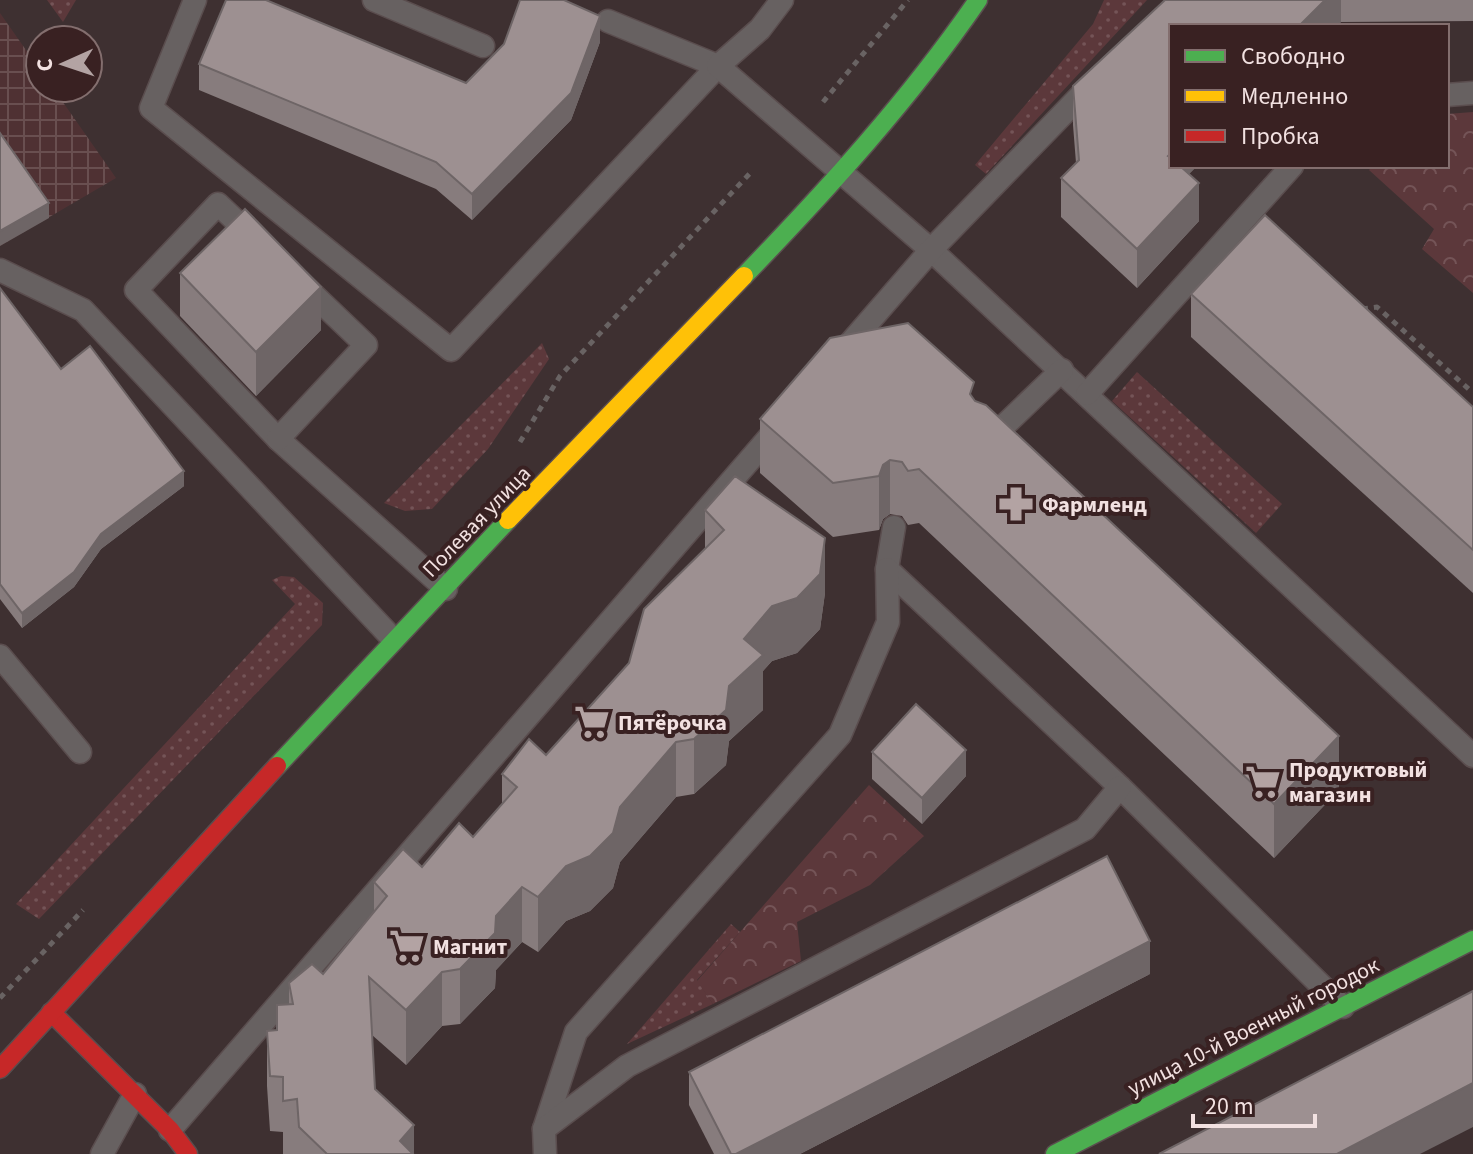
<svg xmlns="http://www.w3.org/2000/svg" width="1473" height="1154" font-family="'Source Sans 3',sans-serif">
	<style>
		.industrial { fill: url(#industrial-grid) }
		.grass { fill: url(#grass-dots) }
		.park { fill: url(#park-crowns) }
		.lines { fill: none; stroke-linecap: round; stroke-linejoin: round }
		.lane-casing { stroke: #5a4d4e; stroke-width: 25 }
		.fast-casing { stroke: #5a4d4e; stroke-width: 21 }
		.slow-casing { stroke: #5a4d4e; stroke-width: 21 }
		.jam-casing { stroke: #5a4d4e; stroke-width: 21 }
		.path { stroke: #696363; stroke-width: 5; stroke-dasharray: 6 6; stroke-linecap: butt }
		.lane { stroke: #676161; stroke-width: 22 }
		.fast { stroke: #4caf50; stroke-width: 18 }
		.slow { stroke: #ffc107; stroke-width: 18 }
		.jam { stroke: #c62828; stroke-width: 18 }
		.wall { fill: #877c7d }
		.shaded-wall { fill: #6e6566 }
		.building { fill: #9d9091; stroke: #6e6566; stroke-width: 2 }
		.labels { text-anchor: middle; stroke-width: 8; stroke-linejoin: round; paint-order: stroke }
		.poi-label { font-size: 22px; font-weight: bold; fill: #f2e1e1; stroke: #392122; text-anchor: start }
		.street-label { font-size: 22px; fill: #f2e1e1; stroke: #392122 }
	</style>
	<defs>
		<pattern id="industrial-grid" width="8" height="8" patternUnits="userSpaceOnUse" patternTransform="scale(2)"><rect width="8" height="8" fill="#4f3133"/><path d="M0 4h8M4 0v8" fill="none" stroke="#694f50"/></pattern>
		<pattern id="grass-dots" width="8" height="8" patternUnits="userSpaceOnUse" patternTransform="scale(2)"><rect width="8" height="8" fill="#5c383b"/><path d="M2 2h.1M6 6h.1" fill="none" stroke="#745457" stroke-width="1.8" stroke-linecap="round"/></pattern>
		<pattern id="park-crowns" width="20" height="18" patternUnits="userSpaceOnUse" patternTransform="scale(2)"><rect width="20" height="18" fill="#5c383b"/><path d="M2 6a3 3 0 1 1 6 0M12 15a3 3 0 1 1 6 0" fill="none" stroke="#745457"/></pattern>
	</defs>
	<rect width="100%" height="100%" fill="#3e3031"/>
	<path class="industrial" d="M0,13L40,70V88H53L116,178L0,246Z"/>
	<g class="grass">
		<path d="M47,0H76L63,22Z"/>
		<path d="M1104,0H1147L986,174L975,165L1093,24Z"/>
		<path d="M542,343L549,359L488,449L432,509L405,511L384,503Z"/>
		<path d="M1137,372L1282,504L1256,533L1112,401Z"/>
		<path d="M281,576L294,577L323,603L322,625L39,919L16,904L295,604L272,580Z"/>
		<path d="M731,924L740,932L697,980L713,1004L627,1044Z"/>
	</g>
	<g class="park">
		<path d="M1473,112V293L1422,249L1434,229L1369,170L1373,166H1447V114Z"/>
		<path d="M869,785L924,836L870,885L797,922L801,961L713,1004L697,981Z"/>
	</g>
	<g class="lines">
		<g class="lane-casing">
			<g id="lane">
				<path d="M195,0L151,108L451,350L718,66L608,21"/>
				<path d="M374,0L483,46"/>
				<path d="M782,0L760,29L718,66L931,250L1473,756"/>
				<path d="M1447,95L1473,93"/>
				<path d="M254,238L218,204L136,290L278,439L446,589"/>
				<path d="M0,270L83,310L393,639"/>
				<path d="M840,355L931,250L1092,84"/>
				<path d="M1087,394L1292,166"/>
				<path d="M278,439L366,345L299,281"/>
				<path d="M985,444L1062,370"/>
				<path d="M894,527L887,569L1120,787L1343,1007"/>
				<path d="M0,656L80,752"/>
				<path d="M544,1129L576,1032L840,735L888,622L887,569"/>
				<path d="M170,1130L779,426"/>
				<path d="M102,1154L135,1094"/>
				<path d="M545,1154L544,1129L627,1066L1085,829L1120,787"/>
			</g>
		</g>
		<g class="fast-casing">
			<g id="fast">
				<path d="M744,276C827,190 910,99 978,0"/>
				<path d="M277,766L508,520"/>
				<path d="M1055,1154L1473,940"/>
			</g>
		</g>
		<g class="slow-casing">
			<path id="slow" d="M508,520L744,276"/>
		</g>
		<g class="jam-casing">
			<g id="jam">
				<path d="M51,1012L170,1130L188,1154"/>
				<path d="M0,1069L277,766"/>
			</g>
		</g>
		<g class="path">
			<path d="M823,102L908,0"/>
			<path d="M1362,309L1377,307L1473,393"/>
			<path d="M520,442L560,376L753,170"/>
			<path d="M0,998L83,910"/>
		</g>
		<use href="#lane" class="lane"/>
		<use href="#fast" class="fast"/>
		<use href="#slow" class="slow"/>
		<use href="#jam" class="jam"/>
	</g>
	<g class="wall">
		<path d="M1165,0H1473V21L1341,22L1171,166H1197L1189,174L1199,221L1137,288L1061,217V178L1076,163L1073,125V86Z"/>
		<path d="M600,42L571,120L472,220L436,189L199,90V64L466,83Z"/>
		<path d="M180,273L321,330L256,396L180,316Z"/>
		<path d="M0,288L61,369L184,486L101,549L74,587L22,628L0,599Z"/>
		<path d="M1191,294L1473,407V593L1191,337Z"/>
		<path d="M974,399L1339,790L1274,858L919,523L908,525L902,516L890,514L883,519L879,530L833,537L760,473V419Z"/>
		<path d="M705,510L825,593L820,629L797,653L772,661L763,671V710L729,741L726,765L694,794L676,797L620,862L613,888L590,911L566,921L538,952L522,942L496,970L495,988L460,1024L442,1026L406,1065L372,1035L375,1089L414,1154H283V1132L270,1131L267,1086V1031L277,1030V1005L289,1004V983L323,974L374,911V882L422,867L473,837L502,804V774L546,755L629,663L705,549Z"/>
		<path d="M872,752L966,776L922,824L872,779Z"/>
		<path d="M1150,974L800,1154H714L689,1105V1072Z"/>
	</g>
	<g class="shaded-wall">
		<path d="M1325,0H1341V22L1337,26H1299Z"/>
		<path d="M600,16V42L571,120L472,220V194Z"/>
		<path d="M1171,153V166H1197L1168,194V156Z"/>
		<path d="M1199,183V221L1137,288V249Z"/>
		<path d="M49,203V218L0,246V231Z"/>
		<path d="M321,287V330L256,396V352Z"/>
		<path d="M890,460V514L883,519L879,530V476L883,465Z"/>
		<path d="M184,471V486L101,549L74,587L22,628V613L101,534Z"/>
		<path d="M825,538V593L820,629L797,653L772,661L763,671V710L729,741L726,765L694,794V739L729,686L744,639Z"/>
		<path d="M1339,736V790L1274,858V804Z"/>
		<path d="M676,742V797L620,862L613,888L590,911L566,921L538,952V897L620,807Z"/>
		<path d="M966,750V776L922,824V798Z"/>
		<path d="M522,887V942L496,970L495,988L460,1024V969L496,916Z"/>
		<path d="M1150,941V974L800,1154H736Z"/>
		<path d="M442,972V1026L406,1065V1010Z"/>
		<path d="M1473,1083V1127L1420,1154H1337Z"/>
		<path d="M414,1125V1154L400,1141Z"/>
	</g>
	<g class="building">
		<path d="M226,0H266L466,83L504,44L520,0H564L600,16L571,93L472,194L436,162L199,64Z"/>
		<path d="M1165,0H1325L1299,26H1171V153L1168,156L1171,158V166H1180L1199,183L1137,249L1061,178L1079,160L1073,86Z"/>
		<path d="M0,133L49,203L0,231Z"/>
		<path d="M245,209L321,287L256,352L180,273Z"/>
		<path d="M1265,215L1473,407V550L1191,294Z"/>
		<path d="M0,288L61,369L90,346L184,471L101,534L74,572L22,613L0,584Z"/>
		<path d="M908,323L974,382L970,394L975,401L986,405L1339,736L1274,804L919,469L908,471L902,462L890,460L883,465L879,476L833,483L760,419L830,338Z"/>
		<path d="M735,476L825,538L820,574L797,598L772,606L744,639L763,655L729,686L726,710L694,739L676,742L620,807L613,833L590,856L566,866L538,897L522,887L496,916L495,933L460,969L442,972L406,1010L369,977L375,1089L414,1125L400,1141L413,1154H327L299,1127L297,1099L283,1101V1077L270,1076L267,1031L277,1030V1005L293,1004L289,983L312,964L323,974L387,896L374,882L403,849L422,867L459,823L473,837L517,787L502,774L529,739L546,755L629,663L644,609L724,530L705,510Z"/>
		<path d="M916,704L966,750L922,798L872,752Z"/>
		<path d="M1107,856L1150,941L736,1154H731L689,1072Z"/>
		<path d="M1473,991V1083L1337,1154H1159Z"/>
	</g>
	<defs>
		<g id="pharmacy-bare" transform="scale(2.76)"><path d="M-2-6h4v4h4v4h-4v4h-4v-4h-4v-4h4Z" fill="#b3a3a3" stroke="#392122" stroke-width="2.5" paint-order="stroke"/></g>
		<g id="supermarket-bare" transform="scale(2.76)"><path d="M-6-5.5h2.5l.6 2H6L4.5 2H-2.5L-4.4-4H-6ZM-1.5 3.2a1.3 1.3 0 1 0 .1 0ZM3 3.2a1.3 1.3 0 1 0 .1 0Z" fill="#b3a3a3" stroke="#392122" stroke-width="2.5" paint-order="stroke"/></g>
	</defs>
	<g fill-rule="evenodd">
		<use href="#pharmacy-bare" x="1016" y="504"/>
		<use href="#supermarket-bare" x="592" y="722"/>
		<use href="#supermarket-bare" x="1263" y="782"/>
		<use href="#supermarket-bare" x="407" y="946"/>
	</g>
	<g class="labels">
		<g class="poi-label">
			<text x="1042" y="512">Фармленд</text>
			<text x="618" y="730">Пятёрочка</text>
			<text x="1289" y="777">Продуктовый<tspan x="1289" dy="25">магазин</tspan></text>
			<text x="433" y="954">Магнит</text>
		</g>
		<g class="street-label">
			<text transform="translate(476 521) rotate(-46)" y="8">Полевая улица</text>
			<text transform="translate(1253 1026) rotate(-27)" y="8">улица 10-й Военный городок</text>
		</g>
	</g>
	<rect x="1169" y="24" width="280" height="144" fill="#392122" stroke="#836e6e" stroke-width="2"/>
	<rect x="1185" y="50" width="40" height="12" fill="#4caf50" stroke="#836e6e" stroke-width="2"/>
	<text x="1241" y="64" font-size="24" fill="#f2e1e1">Свободно</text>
	<rect x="1185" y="90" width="40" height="12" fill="#ffc107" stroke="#836e6e" stroke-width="2"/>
	<text x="1241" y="104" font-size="24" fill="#f2e1e1">Медленно</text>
	<rect x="1185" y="130" width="40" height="12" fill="#c62828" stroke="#836e6e" stroke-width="2"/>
	<text x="1241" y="144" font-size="24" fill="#f2e1e1">Пробка</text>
	<g transform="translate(64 64) rotate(267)"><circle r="38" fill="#392122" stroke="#836e6e" stroke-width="2"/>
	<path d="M0-6L14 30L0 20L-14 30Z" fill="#b3a3a3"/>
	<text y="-12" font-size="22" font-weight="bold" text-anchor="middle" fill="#f2e1e1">С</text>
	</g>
	<path d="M1193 1114v12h122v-12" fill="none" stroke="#f2e1e1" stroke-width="4"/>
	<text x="1205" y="1114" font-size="24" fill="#f2e1e1" stroke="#392122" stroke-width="6" paint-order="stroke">20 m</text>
</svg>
